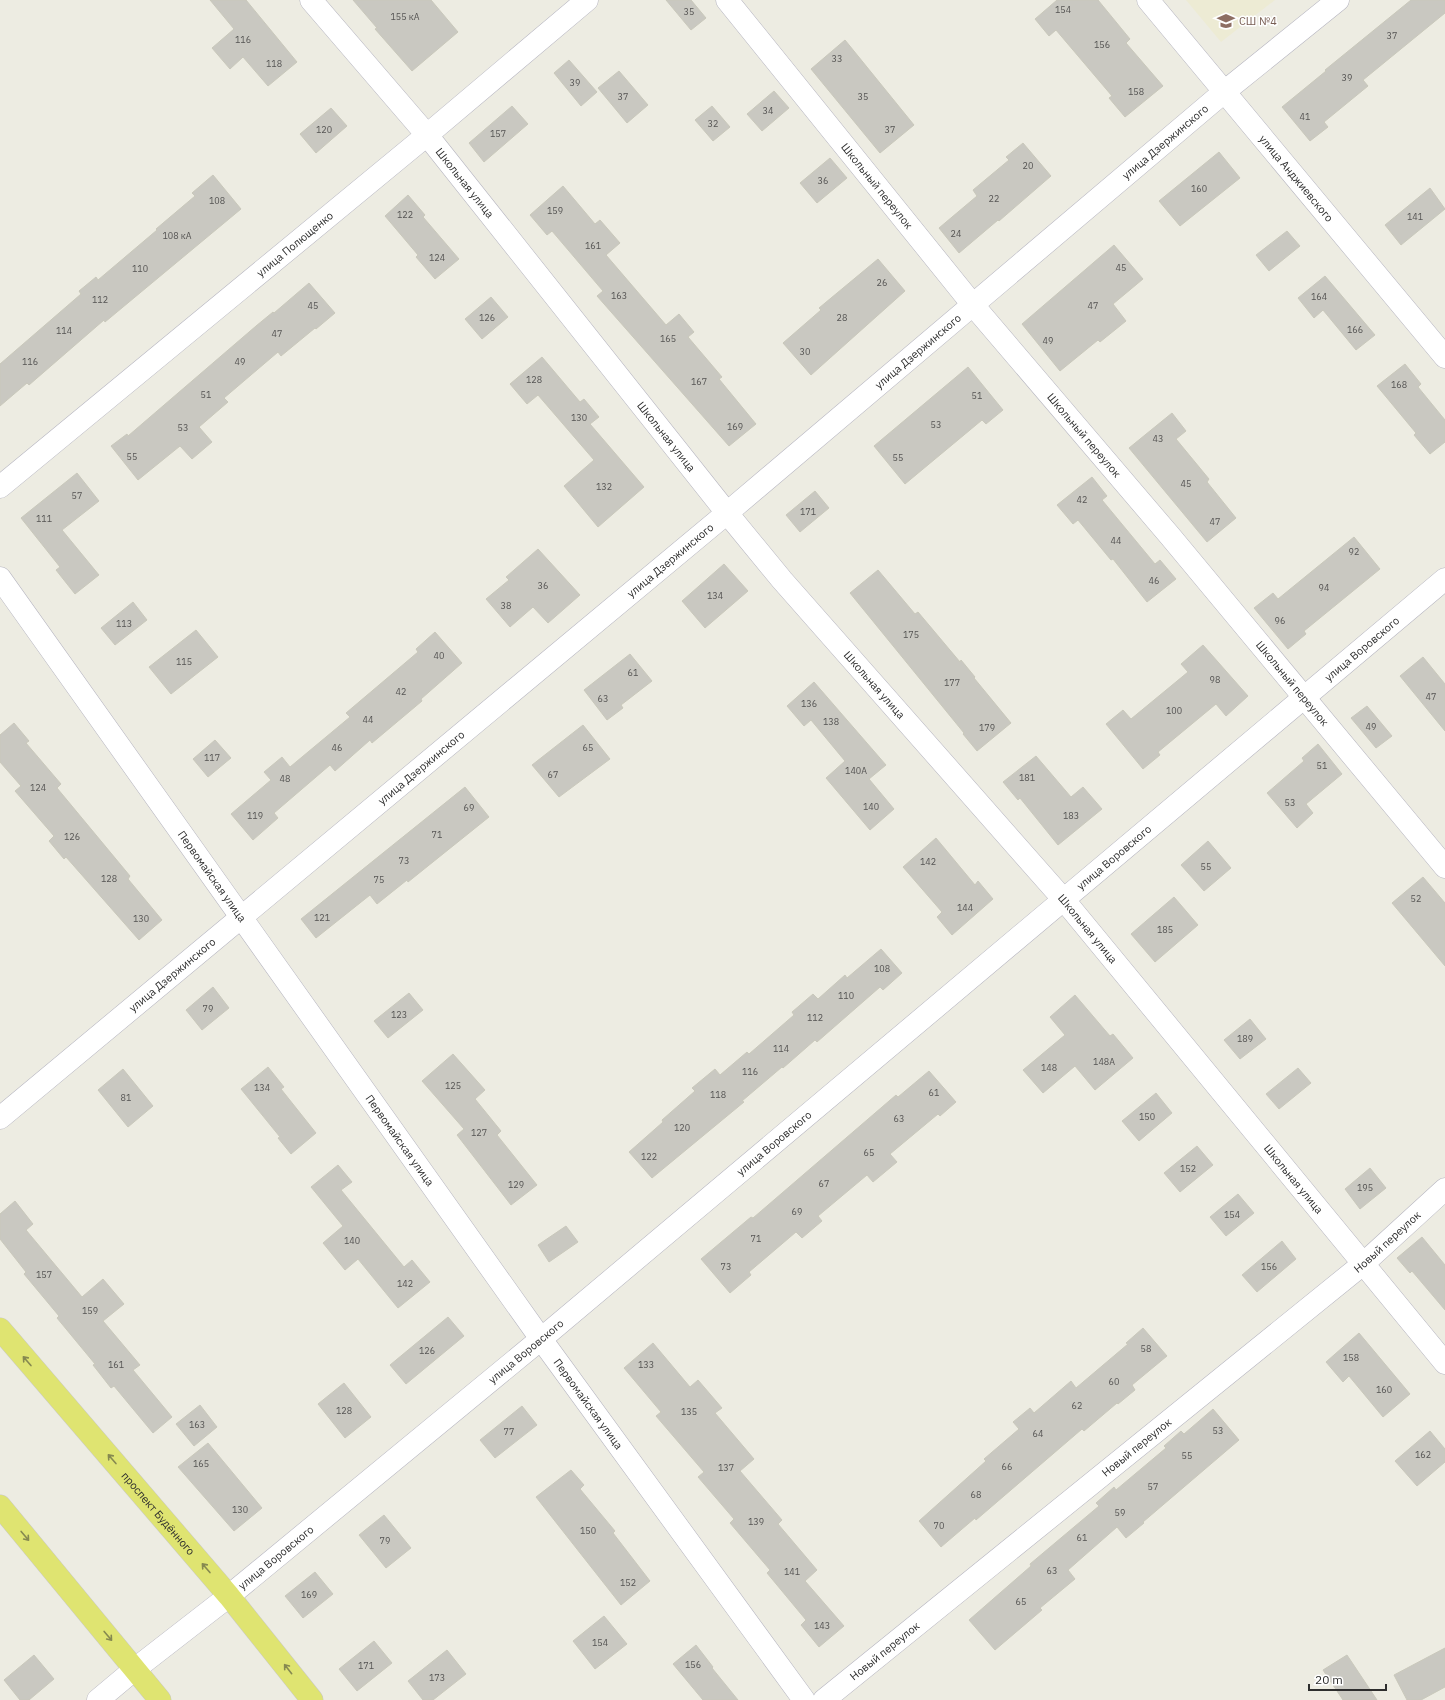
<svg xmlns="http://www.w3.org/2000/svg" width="1445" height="1700" font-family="'IBM Plex Sans',sans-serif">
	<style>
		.education { fill: #edebd4 }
		.building { fill: #c9c8c1; stroke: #c9c8bb }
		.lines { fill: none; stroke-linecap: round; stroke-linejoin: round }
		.minor-casing { stroke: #b6b5c0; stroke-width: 23 }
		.major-casing { stroke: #c9c9c9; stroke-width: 23 }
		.minor { stroke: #fff; stroke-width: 22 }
		.major { stroke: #dfe471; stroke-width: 22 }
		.oneway { stroke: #868950 }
		.labels { text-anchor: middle; stroke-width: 3; stroke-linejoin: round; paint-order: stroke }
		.number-label { font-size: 9px; fill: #555453 }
		.education-label { font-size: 11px; fill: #785e54; stroke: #fff; text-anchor: start }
		.street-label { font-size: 11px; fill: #2e2e2e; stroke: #fff }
	</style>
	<rect width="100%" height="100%" fill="#edece2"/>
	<path class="education" d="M1186,0H1275L1221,42Z"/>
	<g class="building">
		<path d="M210,0H246L297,62L268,86L243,57L230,69L212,48L234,29Z"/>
		<path d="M353,0H431L458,32L412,71L375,29L377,28Z"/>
		<path d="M666,0H691L706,18L691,30Z"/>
		<path d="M1057,0H1098L1130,39L1126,43L1163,86L1125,117L1109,98L1112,96L1056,30L1049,36L1035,19Z"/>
		<path d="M1411,0H1445V13L1363,80L1368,86L1324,122L1328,127L1310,141L1282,107L1326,71L1325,70Z"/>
		<path d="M845,40L914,125L880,153L811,69Z"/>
		<path d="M569,60L597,92L581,106L554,73Z"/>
		<path d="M619,71L648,105L627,123L598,88Z"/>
		<path d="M774,91L789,108L762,131L747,114Z"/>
		<path d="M512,106L528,124L484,162L469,143Z"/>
		<path d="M712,106L730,127L713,141L695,120Z"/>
		<path d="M331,108L347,126L316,153L300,134Z"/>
		<path d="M1023,143L1051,176L999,221L998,220L959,253L939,228L977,196L973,190L1009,160L1006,157Z"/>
		<path d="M1219,152L1240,178L1180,226L1159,201Z"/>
		<path d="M830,158L847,178L817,203L800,183Z"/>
		<path d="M213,175L241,209L105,322L104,320L29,385L27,383L0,406V364L81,294L79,291L96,277L98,280L157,230L156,229L195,196L192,193Z"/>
		<path d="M563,186L595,224L600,220L620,243L606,255L666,325L679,314L694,332L688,337L722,377L719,379L756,424L729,446L597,296L603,291L552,231L547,235L530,215Z"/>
		<path d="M1430,188L1445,209L1401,245L1385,225Z"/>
		<path d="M408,195L425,215L423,217L459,259L435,279L416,257L418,255L385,216Z"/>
		<path d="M1287,231L1300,246L1269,271L1256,255Z"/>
		<path d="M1114,245L1143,279L1113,304L1126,321L1100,342L1098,340L1060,371L1022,324Z"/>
		<path d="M878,259L905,291L811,375L783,343L821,310L819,308Z"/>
		<path d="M1325,276L1375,335L1356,350L1323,310L1314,318L1298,298Z"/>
		<path d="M309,283L335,313L316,329L315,328L281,356L278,352L224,398L228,402L199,427L212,442L192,459L180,446L138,480L111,446L127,434L128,436L256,326L273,312L274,313Z"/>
		<path d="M491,297L508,317L482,339L465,319Z"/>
		<path d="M542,357L580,402L584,399L599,417L590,424L644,487L598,527L564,486L594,460L538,395L527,404L510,384Z"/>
		<path d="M1405,364L1421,384L1418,387L1445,420V442L1430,454L1414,435L1416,433L1377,386Z"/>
		<path d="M968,367L1003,410L986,424L982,420L905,484L874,446Z"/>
		<path d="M1172,413L1186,431L1176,439L1209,479L1207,482L1236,518L1207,542L1129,448Z"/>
		<path d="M77,473L99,501L62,530L99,575L75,594L56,570L60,567L21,518Z"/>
		<path d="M1092,477L1107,496L1102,500L1155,564L1160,560L1176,579L1147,602L1113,559L1111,560L1078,520L1073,524L1057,505Z"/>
		<path d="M815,491L829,508L800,532L786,515Z"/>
		<path d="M1354,537L1380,569L1304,631L1306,634L1288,649L1254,608L1273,593L1278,599Z"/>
		<path d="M538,549L580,595L548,623L533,607L510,627L486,599L509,580L506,577Z"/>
		<path d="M724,564L748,591L705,628L682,601Z"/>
		<path d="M878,570L915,614L918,612L960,662L961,660L975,677L974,678L1011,723L977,751L963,734L964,733L850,593Z"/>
		<path d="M133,602L147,620L115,645L101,628Z"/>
		<path d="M196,630L218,657L171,694L149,667Z"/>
		<path d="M435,632L462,663L421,699L422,701L372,743L370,740L335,771L330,765L274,813L278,818L253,840L231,814L271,780L264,772L282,757L290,767L350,717L346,713L418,652L416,649Z"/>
		<path d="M1203,645L1248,696L1226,716L1216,704L1158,752L1160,755L1143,769L1106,724L1123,710L1131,719L1188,672L1181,664Z"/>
		<path d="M630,654L652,681L621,705L623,708L607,720L584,690Z"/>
		<path d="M1423,657L1445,684V731L1400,676Z"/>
		<path d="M814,682L886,765L869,779L894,809L870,830L826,778L845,761L811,720L804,726L787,706Z"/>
		<path d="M1367,706L1392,736L1376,748L1351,718Z"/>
		<path d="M14,723L29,741L26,743L61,784L57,788L130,876L128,879L162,920L139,940L66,857L64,859L49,841L54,836L15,791L21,786L0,762V735Z"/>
		<path d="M583,725L610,759L559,797L532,765Z"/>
		<path d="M215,740L231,758L208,777L193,759Z"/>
		<path d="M1318,744L1342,774L1306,804L1313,813L1297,828L1267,793L1304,761L1302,758Z"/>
		<path d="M1036,756L1071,797L1083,787L1102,809L1058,845L1020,798L1018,800L1003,782Z"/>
		<path d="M465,787L489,817L408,882L407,880L377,904L370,895L316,938L301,919Z"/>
		<path d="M936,838L975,885L978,881L993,899L952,935L937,917L942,912L903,867Z"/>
		<path d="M1208,841L1231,868L1204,891L1181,865Z"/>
		<path d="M1423,877L1445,903V966L1392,903Z"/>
		<path d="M1174,897L1198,925L1155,962L1131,934Z"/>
		<path d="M881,949L902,973L883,990L880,987L817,1042L815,1040L783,1068L782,1067L742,1101L744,1102L652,1178L629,1152L663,1122L662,1120L695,1091L692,1088L715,1069L720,1075L747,1052L749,1054L794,1015L792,1012L813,994L818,999L845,975L847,978Z"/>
		<path d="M213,987L229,1008L202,1030L186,1010Z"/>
		<path d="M409,993L423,1010L388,1038L374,1021Z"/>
		<path d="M1075,995L1110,1036L1113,1034L1133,1058L1095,1090L1075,1066L1043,1093L1023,1070L1065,1035L1050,1017Z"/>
		<path d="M1250,1019L1266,1039L1240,1059L1224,1040Z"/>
		<path d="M453,1054L485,1090L475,1099L501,1131L497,1135L537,1185L511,1205L457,1135L464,1129L422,1081Z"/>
		<path d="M268,1067L284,1087L281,1089L316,1133L291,1154L278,1138L280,1137L241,1089Z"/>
		<path d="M1298,1068L1311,1083L1279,1109L1266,1094Z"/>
		<path d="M123,1069L153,1106L128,1127L98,1090Z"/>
		<path d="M929,1071L956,1102L940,1116L938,1114L890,1154L897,1162L873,1182L867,1175L818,1216L822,1221L802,1238L796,1232L749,1272L751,1275L730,1293L701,1259L751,1217L753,1218L896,1095L898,1097Z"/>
		<path d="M1156,1093L1172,1113L1139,1141L1122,1121Z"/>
		<path d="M1197,1146L1213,1165L1180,1192L1164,1173Z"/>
		<path d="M338,1165L352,1182L341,1190L404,1267L412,1260L430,1282L398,1308L358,1259L345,1270L323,1243L343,1226L311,1187Z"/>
		<path d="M1370,1168L1386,1188L1360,1209L1345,1189Z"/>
		<path d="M1238,1194L1254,1213L1226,1236L1210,1217Z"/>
		<path d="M15,1201L33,1224L26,1230L82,1297L103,1279L124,1304L103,1321L140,1365L133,1370L172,1417L153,1433L114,1386L111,1388L93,1365L95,1364L57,1318L59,1316L24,1274L26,1272L0,1239V1214Z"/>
		<path d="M566,1226L578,1242L549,1262L538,1245Z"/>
		<path d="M1422,1237L1445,1265V1310L1412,1271L1410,1273L1397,1258Z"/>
		<path d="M1282,1241L1296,1259L1257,1292L1242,1275Z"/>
		<path d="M448,1317L464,1336L406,1384L390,1365Z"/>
		<path d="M1143,1328L1167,1356L1132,1385L1135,1390L1118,1404L1117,1403L1084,1431L1082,1429L976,1520L975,1518L941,1547L919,1521L986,1461L984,1459L1019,1429L1013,1422L1030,1408L1034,1413L1071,1381L1076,1388L1128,1344L1126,1343Z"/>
		<path d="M1359,1333L1410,1394L1383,1417L1349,1376L1343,1382L1326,1362Z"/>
		<path d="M653,1343L690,1387L698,1380L722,1408L715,1413L754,1459L740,1471L782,1520L778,1524L817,1570L805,1581L844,1626L819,1647L801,1625L806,1620L767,1573L770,1570L730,1523L734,1519L698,1477L704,1472L656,1416L661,1412L624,1368Z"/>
		<path d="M344,1383L371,1417L345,1438L318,1404Z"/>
		<path d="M200,1405L217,1427L194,1446L176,1424Z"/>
		<path d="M522,1406L537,1425L495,1458L480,1440Z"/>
		<path d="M1213,1409L1239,1440L1143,1522L1144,1523L1126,1538L1117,1527L1068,1570L1075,1579L1040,1608L1042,1610L995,1650L969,1620L1031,1566L1030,1564L1099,1506L1096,1503L1114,1487L1116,1490L1166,1448L1164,1446L1181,1431L1184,1434Z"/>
		<path d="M1430,1431L1445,1449V1462L1417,1486L1395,1461Z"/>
		<path d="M208,1443L262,1508L234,1531L178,1467Z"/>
		<path d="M571,1470L584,1485L580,1489L615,1531L613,1533L650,1581L621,1605L536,1497Z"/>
		<path d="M384,1515L411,1548L386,1568L359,1535Z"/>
		<path d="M315,1572L333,1594L303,1618L285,1596Z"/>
		<path d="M604,1616L627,1644L595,1669L573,1641Z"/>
		<path d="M374,1641L392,1663L357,1691L339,1669Z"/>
		<path d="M696,1645L713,1667L712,1668L738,1700H703L673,1664Z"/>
		<path d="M1445,1648V1687L1421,1700H1407L1394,1675Z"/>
		<path d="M447,1650L466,1674L433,1700H423L408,1681Z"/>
		<path d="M34,1655L54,1679L29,1700H20L4,1680Z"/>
		<path d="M1347,1655L1377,1700H1343L1323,1670Z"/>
	</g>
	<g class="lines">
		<g class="minor-casing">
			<g id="minor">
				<path id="s1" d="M311,0L427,135L727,513L782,580L1064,900L1445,1363"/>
				<path id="s2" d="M727,0L973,305L1170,536L1445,867"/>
				<path id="s3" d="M1148,0L1445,357"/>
				<path id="s4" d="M0,487L427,135L587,0"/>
				<path id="s5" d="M0,578L541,1339L804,1700"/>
				<path id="s6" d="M0,1118L727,513L1224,92L1338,0"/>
				<path id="s7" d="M98,1700L135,1669L229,1596L541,1339L1445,579"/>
				<path id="s8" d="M824,1700L1363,1264L1445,1189"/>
			</g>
		</g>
		<g class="major-casing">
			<g id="major">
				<path id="s9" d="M0,1329L229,1596L312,1700"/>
				<path d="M0,1506L160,1700"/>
			</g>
		</g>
		<use href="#minor" class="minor"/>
		<use href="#major" class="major"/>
	</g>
	<defs><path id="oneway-shaft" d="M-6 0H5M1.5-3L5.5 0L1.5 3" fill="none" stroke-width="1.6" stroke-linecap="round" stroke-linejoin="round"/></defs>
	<g class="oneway">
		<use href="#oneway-shaft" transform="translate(27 1361) rotate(-131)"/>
		<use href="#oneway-shaft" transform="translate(112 1459) rotate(-131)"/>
		<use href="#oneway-shaft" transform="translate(25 1536) rotate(50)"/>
		<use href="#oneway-shaft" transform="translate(206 1568) rotate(-131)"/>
		<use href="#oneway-shaft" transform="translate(108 1636) rotate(50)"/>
		<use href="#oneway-shaft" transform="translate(288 1669) rotate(-128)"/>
	</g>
	<defs>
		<g id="school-bare" transform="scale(1.38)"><path d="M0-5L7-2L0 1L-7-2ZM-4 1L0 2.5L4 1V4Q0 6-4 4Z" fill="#8d6e63" stroke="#fff" stroke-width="2.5" paint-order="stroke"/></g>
	</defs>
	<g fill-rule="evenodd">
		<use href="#school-bare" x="1226" y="21"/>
	</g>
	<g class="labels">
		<g class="number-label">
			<text x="1063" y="13">154</text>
			<text x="689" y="15">35</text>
			<text x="405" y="20">155 кА</text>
			<text x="1392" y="39">37</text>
			<text x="243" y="43">116</text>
			<text x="1102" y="48">156</text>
			<text x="837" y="62">33</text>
			<text x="274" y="67">118</text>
			<text x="1347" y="81">39</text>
			<text x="575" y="86">39</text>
			<text x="1136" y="95">158</text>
			<text x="623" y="100">37</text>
			<text x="863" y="100">35</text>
			<text x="768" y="114">34</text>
			<text x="1305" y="120">41</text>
			<text x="713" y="127">32</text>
			<text x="324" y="133">120</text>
			<text x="890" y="133">37</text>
			<text x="498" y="137">157</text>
			<text x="1028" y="169">20</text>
			<text x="823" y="184">36</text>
			<text x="1199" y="192">160</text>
			<text x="994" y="202">22</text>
			<text x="217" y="204">108</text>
			<text x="555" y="214">159</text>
			<text x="405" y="218">122</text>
			<text x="1415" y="220">141</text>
			<text x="956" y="237">24</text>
			<text x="177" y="239">108 кА</text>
			<text x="593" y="249">161</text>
			<text x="437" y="261">124</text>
			<text x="1121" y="271">45</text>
			<text x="140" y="272">110</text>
			<text x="882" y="286">26</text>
			<text x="619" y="299">163</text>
			<text x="1319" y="300">164</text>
			<text x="100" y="303">112</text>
			<text x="313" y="309">45</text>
			<text x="1093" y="309">47</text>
			<text x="487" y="321">126</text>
			<text x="842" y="321">28</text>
			<text x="1355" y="333">166</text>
			<text x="64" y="334">114</text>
			<text x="277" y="337">47</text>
			<text x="668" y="342">165</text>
			<text x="1048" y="344">49</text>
			<text x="805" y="355">30</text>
			<text x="30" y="365">116</text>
			<text x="240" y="365">49</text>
			<text x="534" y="383">128</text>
			<text x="699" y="385">167</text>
			<text x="1399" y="388">168</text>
			<text x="206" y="398">51</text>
			<text x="977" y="399">51</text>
			<text x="579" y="421">130</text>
			<text x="936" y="428">53</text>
			<text x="735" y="430">169</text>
			<text x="183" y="431">53</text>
			<text x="1158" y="442">43</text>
			<text x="132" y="460">55</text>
			<text x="898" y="461">55</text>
			<text x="1186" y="487">45</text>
			<text x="604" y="490">132</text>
			<text x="77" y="499">57</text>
			<text x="1082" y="503">42</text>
			<text x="808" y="515">171</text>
			<text x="44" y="522">111</text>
			<text x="1215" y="525">47</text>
			<text x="1116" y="544">44</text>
			<text x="1354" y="555">92</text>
			<text x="1154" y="584">46</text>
			<text x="543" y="589">36</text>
			<text x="1324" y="591">94</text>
			<text x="715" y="599">134</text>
			<text x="506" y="609">38</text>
			<text x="1280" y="624">96</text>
			<text x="124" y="627">113</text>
			<text x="911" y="638">175</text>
			<text x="439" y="659">40</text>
			<text x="184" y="665">115</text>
			<text x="633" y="676">61</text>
			<text x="1215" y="683">98</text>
			<text x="952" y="686">177</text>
			<text x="401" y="695">42</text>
			<text x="1431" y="700">47</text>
			<text x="603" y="702">63</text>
			<text x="809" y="707">136</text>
			<text x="1174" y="714">100</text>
			<text x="368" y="723">44</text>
			<text x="831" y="725">138</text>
			<text x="1371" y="730">49</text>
			<text x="987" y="731">179</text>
			<text x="337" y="751">46</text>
			<text x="588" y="751">65</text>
			<text x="212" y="761">117</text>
			<text x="1322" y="769">51</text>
			<text x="856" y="774">140А</text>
			<text x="553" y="778">67</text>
			<text x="1027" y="781">181</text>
			<text x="285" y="782">48</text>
			<text x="38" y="791">124</text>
			<text x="1290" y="806">53</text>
			<text x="871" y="810">140</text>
			<text x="469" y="811">69</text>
			<text x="255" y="819">119</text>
			<text x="1071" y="819">183</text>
			<text x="437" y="838">71</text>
			<text x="72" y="840">126</text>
			<text x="404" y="864">73</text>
			<text x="928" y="865">142</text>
			<text x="1206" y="870">55</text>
			<text x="109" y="882">128</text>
			<text x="379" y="883">75</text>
			<text x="1416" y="902">52</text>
			<text x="965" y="911">144</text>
			<text x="322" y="921">121</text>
			<text x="141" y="922">130</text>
			<text x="1165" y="933">185</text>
			<text x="882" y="972">108</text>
			<text x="846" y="999">110</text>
			<text x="208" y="1012">79</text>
			<text x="399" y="1018">123</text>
			<text x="815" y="1021">112</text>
			<text x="1245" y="1042">189</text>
			<text x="781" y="1052">114</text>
			<text x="1104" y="1065">148А</text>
			<text x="1049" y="1071">148</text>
			<text x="750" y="1075">116</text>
			<text x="453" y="1089">125</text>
			<text x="262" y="1091">134</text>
			<text x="934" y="1096">61</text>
			<text x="718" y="1098">118</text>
			<text x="126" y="1101">81</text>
			<text x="1147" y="1120">150</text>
			<text x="899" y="1122">63</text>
			<text x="682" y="1131">120</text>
			<text x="479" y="1136">127</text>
			<text x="869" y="1156">65</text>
			<text x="649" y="1160">122</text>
			<text x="1188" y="1172">152</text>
			<text x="824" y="1187">67</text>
			<text x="516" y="1188">129</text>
			<text x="1365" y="1191">195</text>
			<text x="797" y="1215">69</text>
			<text x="1232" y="1218">154</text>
			<text x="756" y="1242">71</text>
			<text x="352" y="1244">140</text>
			<text x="726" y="1270">73</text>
			<text x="1269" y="1270">156</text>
			<text x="44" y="1278">157</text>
			<text x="405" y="1287">142</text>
			<text x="90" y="1314">159</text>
			<text x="1146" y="1352">58</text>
			<text x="427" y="1354">126</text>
			<text x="1351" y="1361">158</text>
			<text x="116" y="1368">161</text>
			<text x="646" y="1368">133</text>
			<text x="1114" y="1385">60</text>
			<text x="1384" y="1393">160</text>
			<text x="1077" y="1409">62</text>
			<text x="344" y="1414">128</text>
			<text x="689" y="1415">135</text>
			<text x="197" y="1428">163</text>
			<text x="1218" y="1434">53</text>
			<text x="509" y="1435">77</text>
			<text x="1038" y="1437">64</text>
			<text x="1423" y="1458">162</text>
			<text x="1187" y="1459">55</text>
			<text x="201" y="1467">165</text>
			<text x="1007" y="1470">66</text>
			<text x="726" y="1471">137</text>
			<text x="1153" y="1490">57</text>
			<text x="976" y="1498">68</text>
			<text x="240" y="1513">130</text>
			<text x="1120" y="1516">59</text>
			<text x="756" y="1525">139</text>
			<text x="939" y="1529">70</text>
			<text x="588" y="1534">150</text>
			<text x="1082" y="1541">61</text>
			<text x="385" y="1544">79</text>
			<text x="1052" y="1574">63</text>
			<text x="792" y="1575">141</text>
			<text x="628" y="1586">152</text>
			<text x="309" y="1598">169</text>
			<text x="1021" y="1605">65</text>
			<text x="822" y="1629">143</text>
			<text x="600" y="1646">154</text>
			<text x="693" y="1668">156</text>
			<text x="366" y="1669">171</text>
			<text x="437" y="1681">173</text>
		</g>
		<g class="education-label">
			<text x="1239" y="25">СШ №4</text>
		</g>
		<g class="street-label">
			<text dy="4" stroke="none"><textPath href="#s6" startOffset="1520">улица Дзержинского</textPath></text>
			<text dy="4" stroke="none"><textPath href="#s3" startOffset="232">улица Анджиевского</textPath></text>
			<text dy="4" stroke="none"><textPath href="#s1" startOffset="239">Школьная улица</textPath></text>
			<text dy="4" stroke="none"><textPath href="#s2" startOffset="239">Школьный переулок</textPath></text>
			<text dy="4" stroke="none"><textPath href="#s4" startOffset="382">улица Полющенко</textPath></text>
			<text dy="4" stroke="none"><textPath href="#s6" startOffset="1196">улица Дзержинского</textPath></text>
			<text dy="4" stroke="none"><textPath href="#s2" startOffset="563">Школьный переулок</textPath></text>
			<text dy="4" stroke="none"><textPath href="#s1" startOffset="563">Школьная улица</textPath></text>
			<text dy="4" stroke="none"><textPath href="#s6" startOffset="872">улица Дзержинского</textPath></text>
			<text dy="4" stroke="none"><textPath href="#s7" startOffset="1644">улица Воровского</textPath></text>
			<text dy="4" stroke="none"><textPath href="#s2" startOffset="887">Школьный переулок</textPath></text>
			<text dy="4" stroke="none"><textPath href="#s1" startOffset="887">Школьная улица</textPath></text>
			<text dy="4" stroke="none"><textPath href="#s6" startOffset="548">улица Дзержинского</textPath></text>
			<text dy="4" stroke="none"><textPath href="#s7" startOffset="1320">улица Воровского</textPath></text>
			<text dy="4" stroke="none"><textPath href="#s5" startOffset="366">Первомайская улица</textPath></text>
			<text dy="4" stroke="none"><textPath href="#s1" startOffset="1211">Школьная улица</textPath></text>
			<text dy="4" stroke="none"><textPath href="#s6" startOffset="224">улица Дзержинского</textPath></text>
			<text dy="4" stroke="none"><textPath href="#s5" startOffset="690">Первомайская улица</textPath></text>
			<text dy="4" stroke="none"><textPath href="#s7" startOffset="876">улица Воровского</textPath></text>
			<text dy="4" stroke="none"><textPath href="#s1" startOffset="1535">Школьная улица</textPath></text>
			<text dy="4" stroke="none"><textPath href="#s8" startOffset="726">Новый переулок</textPath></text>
			<text dy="4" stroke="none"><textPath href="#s7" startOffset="552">улица Воровского</textPath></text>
			<text dy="4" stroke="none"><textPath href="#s5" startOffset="1014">Первомайская улица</textPath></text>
			<text dy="4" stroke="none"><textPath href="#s8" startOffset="402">Новый переулок</textPath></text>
			<text dy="4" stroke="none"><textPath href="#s9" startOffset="243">проспект Будённого</textPath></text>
			<text dy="4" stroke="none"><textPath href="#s7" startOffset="228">улица Воровского</textPath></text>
			<text dy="4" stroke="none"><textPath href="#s8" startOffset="78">Новый переулок</textPath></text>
		</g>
	</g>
	<path d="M1309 1684v6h77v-6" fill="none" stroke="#2e2e2e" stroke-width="2"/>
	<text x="1315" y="1684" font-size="12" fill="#2e2e2e" stroke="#ffffff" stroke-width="3" paint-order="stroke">20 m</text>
</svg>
